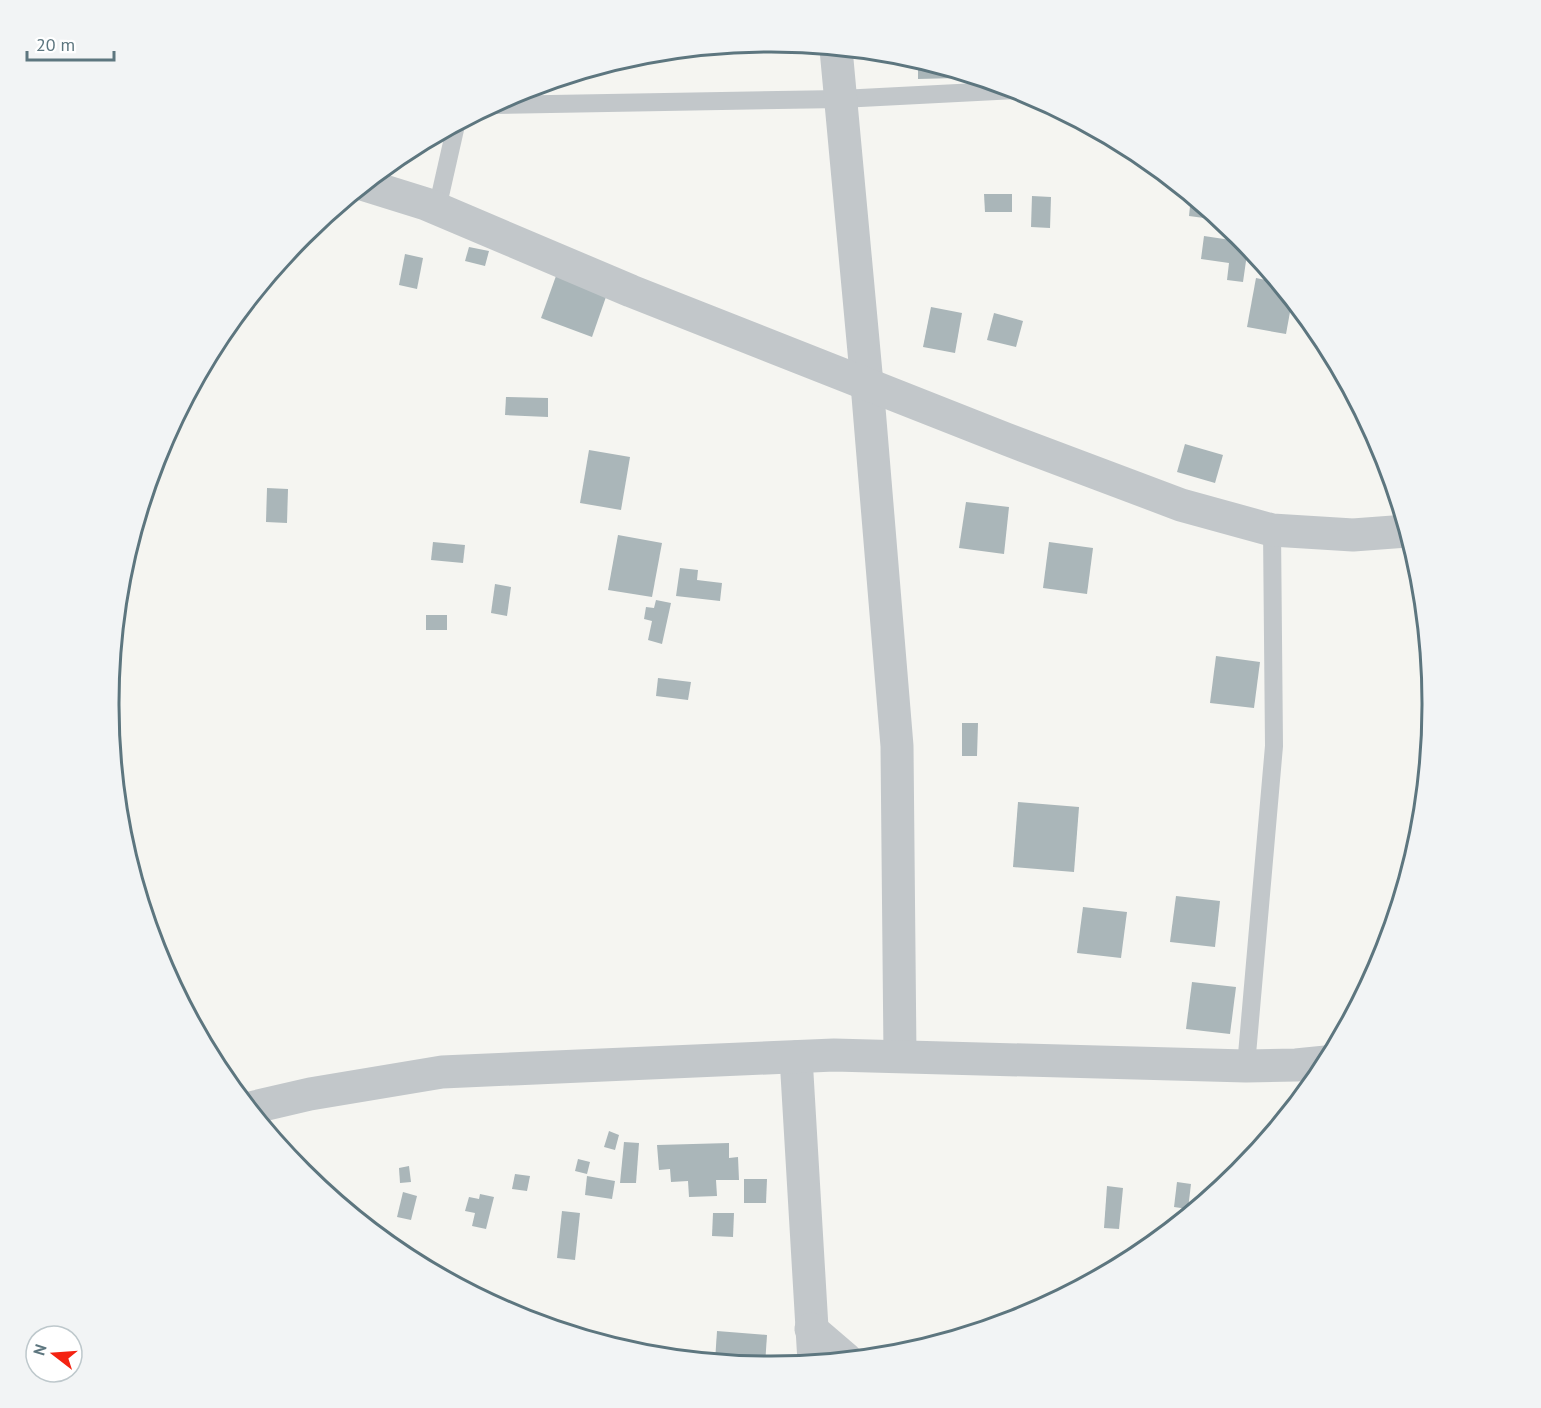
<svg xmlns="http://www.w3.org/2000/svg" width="1541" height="1408" font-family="'PT Sans',sans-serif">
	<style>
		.building { fill: #aab6b9 }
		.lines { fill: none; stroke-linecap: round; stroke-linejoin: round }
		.lane { stroke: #c2c7ca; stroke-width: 18 }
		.street { stroke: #c2c7ca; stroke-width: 33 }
		.rim { fill: none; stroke: #5d767f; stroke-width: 3 }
	</style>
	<rect width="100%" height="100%" fill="#f5f5f1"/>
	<g class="building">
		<path d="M918,62H924L957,72V78L918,79Z"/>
		<path d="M984,194H1012V212H985Z"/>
		<path d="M1032,196L1051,197L1050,228L1031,227Z"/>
		<path d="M1191,197L1219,220L1189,216Z"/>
		<path d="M1204,236L1244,242L1248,247L1243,282L1227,280L1229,263L1201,259Z"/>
		<path d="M469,247L489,251L485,266L465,261Z"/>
		<path d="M405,254L423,258L417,289L399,285Z"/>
		<path d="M556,276L607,294L592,337L541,318Z"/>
		<path d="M1256,278L1276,282L1292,301L1286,334L1247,327Z"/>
		<path d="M931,307L962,313L955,353L923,347Z"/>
		<path d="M994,313L1023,321L1016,347L987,340Z"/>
		<path d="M506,397L548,398V417L505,415Z"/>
		<path d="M1372,432L1382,450H1372Z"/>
		<path d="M1185,444L1223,455L1215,483L1177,472Z"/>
		<path d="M589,450L630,457L621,510L580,503Z"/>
		<path d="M267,488L288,489L287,523L266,522Z"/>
		<path d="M966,502L1009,507L1004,554L959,548Z"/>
		<path d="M618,535L662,543L652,597L608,590Z"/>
		<path d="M433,542L465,545L463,563L431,560Z"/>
		<path d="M1049,542L1093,548L1087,594L1043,588Z"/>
		<path d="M680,568L698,570L697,580L722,583L720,601L676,596Z"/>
		<path d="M495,584L511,587L507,616L491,613Z"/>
		<path d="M656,600L671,603L662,644L648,640L652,621L644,619L646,607L654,608Z"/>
		<rect x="426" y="615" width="21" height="15"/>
		<path d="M1216,656L1260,662L1254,708L1210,703Z"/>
		<path d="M658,678L691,682L688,700L656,696Z"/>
		<path d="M962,723H978L977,756H962Z"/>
		<path d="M1018,802L1079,807L1074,872L1013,867Z"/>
		<path d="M1176,896L1220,901L1215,947L1170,942Z"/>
		<path d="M1083,907L1127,912L1121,958L1077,953Z"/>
		<path d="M1192,982L1236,987L1230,1034L1186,1029Z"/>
		<path d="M609,1131L619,1135L615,1150L604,1147Z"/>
		<path d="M624,1142L639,1143L636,1183H620Z"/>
		<path d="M729,1143V1158L738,1157L739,1180H716L717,1196L689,1197L688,1181L671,1182L670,1169L659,1170L657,1145Z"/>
		<path d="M578,1159L590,1162L587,1174L575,1171Z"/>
		<path d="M409,1166L411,1182L400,1183L399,1168Z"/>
		<path d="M515,1174L530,1176L527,1191L512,1189Z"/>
		<path d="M587,1176L615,1181L612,1199L585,1195Z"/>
		<path d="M744,1179H767L766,1203H744Z"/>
		<path d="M1177,1182L1191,1184L1188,1209L1174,1207Z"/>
		<path d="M1107,1186L1123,1188L1119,1229L1104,1228Z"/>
		<path d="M403,1192L417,1196L411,1220L397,1217Z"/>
		<path d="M480,1194L494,1197L486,1229L472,1226L475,1213L465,1211L469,1197L479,1199Z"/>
		<path d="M562,1211L580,1213L575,1260L557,1258Z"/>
		<path d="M713,1213H734L733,1237L712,1236Z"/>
		<path d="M717,1331L767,1335L765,1365L715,1361Z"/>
	</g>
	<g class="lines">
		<g class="lane">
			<path d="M494,105L841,99L1016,90"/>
			<path d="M437,209L456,125"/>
			<path d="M1246,1066L1274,746L1272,530"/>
		</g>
		<g class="street">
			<path d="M836,49L867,384L897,746L900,1056"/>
			<path d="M365,185L426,204L631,291L1006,439L1181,505L1272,530L1353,535L1407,531"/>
			<path d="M796,1057L814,1362"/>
			<path d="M250,1108L310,1094L442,1072L834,1055L1246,1066L1296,1065L1326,1062"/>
			<path d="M811,1329L846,1359"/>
		</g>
	</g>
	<path d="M0 0H1541V1408H0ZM770 52H771A651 651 0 0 1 1422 703V705A651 651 0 0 1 771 1356H770A651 651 0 0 1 119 705V703A651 651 0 0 1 770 52Z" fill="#f2f4f5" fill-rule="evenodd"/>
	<path class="rim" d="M770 52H771A651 651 0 0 1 1422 703V705A651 651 0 0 1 771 1356H770A651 651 0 0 1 119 705V703A651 651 0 0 1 770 52Z"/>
	<g transform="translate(54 1354) rotate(287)"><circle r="28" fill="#ffffff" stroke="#bec8cc" stroke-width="1.5"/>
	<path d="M0-4.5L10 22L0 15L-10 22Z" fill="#f42312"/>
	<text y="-9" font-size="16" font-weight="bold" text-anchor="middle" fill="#5d767f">N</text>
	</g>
	<path d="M27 51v9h87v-9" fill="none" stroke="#5d767f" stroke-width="3"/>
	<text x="36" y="51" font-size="18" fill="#5d767f" stroke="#ffffff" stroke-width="4.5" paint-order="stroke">20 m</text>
</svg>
